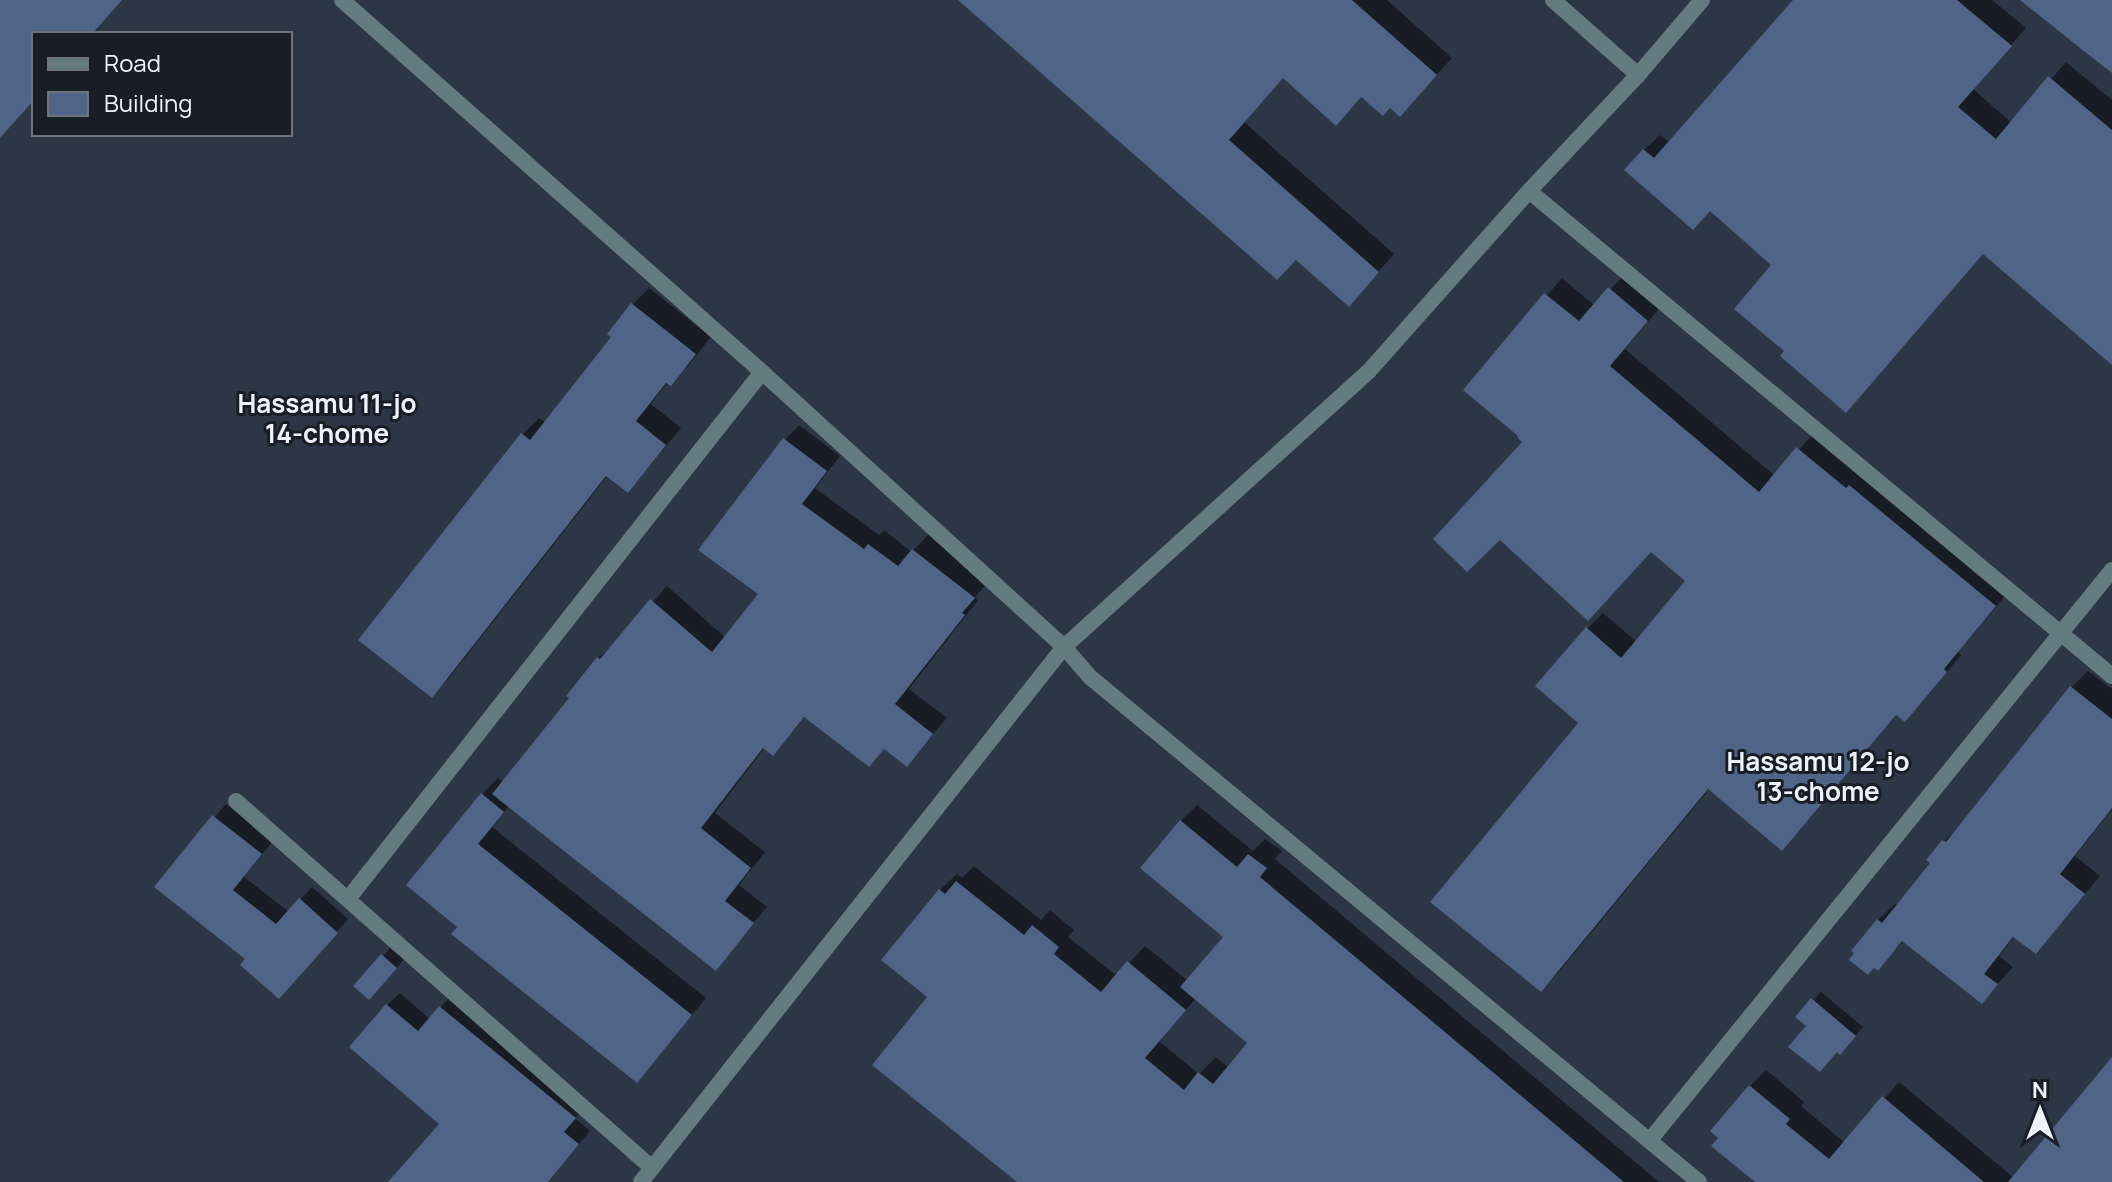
<svg xmlns="http://www.w3.org/2000/svg" width="2112" height="1182" font-family="Manrope,sans-serif">
	<style>
		.shadow { fill: #0007; fill-rule: evenodd }
		.building { fill: #4f6487 }
		.lines { fill: none; stroke-linecap: round; stroke-linejoin: round }
		.service { stroke: #647b7f; stroke-width: 16 }
		.minor { stroke: #647b7f; stroke-width: 16 }
		.labels { text-anchor: middle; stroke-width: 6; stroke-linejoin: round; paint-order: stroke }
		.neighbourhood-label { font-size: 26px; font-weight: bold; fill: #edf3fe; stroke: #191e25 }
	</style>
	<rect width="100%" height="100%" fill="#2d3646"/>
	<g class="shadow">
		<path d="M961,0H1387L1452,58L1400,115L1390,106L1362,95L1284,76L1244,122L1394,254L1349,305L1297,258Z"/>
		<path d="M1796,0H1992L2026,28L1973,89L2012,123L2066,62L2112,100V362L1984,253L1787,351L1774,264L1644,150L1660,135L1670,143Z"/>
		<path d="M1626,273L1663,304L1625,349L1775,476L1814,433L2011,589L1958,652L1961,655L1921,703L1898,713L1782,849L1710,788L1557,974L1541,990L1580,723L1587,629L1603,613L1637,642L1688,580L1466,389L1562,278L1595,306Z"/>
		<path d="M649,288L711,337L687,367L670,383L668,382L651,404L681,428L628,491L608,475L449,678L432,695L523,434L539,418L546,423L614,337L632,305Z"/>
		<path d="M799,425L840,456L815,488L879,535L884,530L912,552L928,535L988,582L975,597L978,600L909,689L947,718L907,764L885,748L869,764L806,716L773,753L765,747L715,813L765,852L739,885L767,907L716,968L510,805L492,827L706,998L637,1081L408,885L482,794L498,778L504,783L572,698L598,658L614,645L667,586L726,638L761,594L785,440Z"/>
		<path d="M2088,671L2112,689V809L2075,856L2100,876L2036,952L2015,936L1999,956L2013,967L1981,1002L1904,940L1878,968V920L1895,904L1898,906L1933,863L1929,860L1944,841L1962,825L2072,687Z"/>
		<path d="M226,804L273,841L244,877L289,912L312,887L348,919L291,984L248,959L157,886Z"/>
		<path d="M1197,805L1253,851L1265,839L1282,851L1275,859L1659,1182H1020L929,997L940,890L957,874L962,878L974,866L1041,920L1050,910L1074,930L1068,937L1117,976L1145,946L1188,981L1226,936L1181,821ZM1196,998L1250,1043L1229,1068L1216,1057L1199,1074L1159,1041Z"/>
		<path d="M391,947L404,959L377,989L356,986Z"/>
		<path d="M1821,992L1863,1027L1848,1044L1808,1025L1813,1000Z"/>
		<path d="M400,993L430,1019L452,995L587,1105L575,1118L590,1131L558,1169L536,1182H401L442,1124L387,1005Z"/>
		<path d="M2112,1061V1182H1758L1750,1086L1766,1070L1804,1102L1801,1106L1845,1143L1899,1082L2014,1178Z"/>
	</g>
	<g class="building">
		<path d="M0,0H122L92,34H34V100L0,138Z"/>
		<path d="M958,0H1352L1437,75L1400,117L1390,108L1383,116L1361,97L1336,126L1283,78L1229,140L1379,272L1349,307L1296,260L1277,280Z"/>
		<path d="M1793,0H1957L2012,46L1958,107L1996,139L2048,76L2112,130V365L1983,254L1846,413L1780,356L1784,351L1734,309L1771,265L1710,211L1693,230L1624,170L1643,149L1654,158Z"/>
		<path d="M2020,0H2112V73L2080,48Z"/>
		<path d="M1608,287L1648,321L1610,366L1759,492L1796,447L1846,488L1849,485L1996,606L1944,669L1947,672L1905,722L1896,715L1782,851L1708,789L1541,992L1430,902L1578,723L1535,686L1586,627L1621,658L1685,581L1651,552L1588,621L1500,540L1467,572L1433,539L1522,442L1517,437L1518,436L1463,390L1544,293L1579,321Z"/>
		<path d="M631,303L696,354L671,386L666,383L636,421L666,445L628,493L606,476L432,698L358,640L521,433L530,440L611,337L607,334Z"/>
		<path d="M783,438L827,471L802,504L864,549L868,544L898,566L912,549L975,598L962,613L965,615L895,704L933,734L907,767L884,749L869,767L804,717L773,756L763,748L701,828L751,868L725,901L754,923L716,971L492,794L569,698L566,696L597,657L600,659L650,599L712,652L758,594L698,550Z"/>
		<path d="M2070,686L2112,719V808L2060,874L2085,894L2036,954L2013,937L1984,974L1998,984L1982,1004L1902,941L1878,971L1874,968L1868,975L1849,960L1854,953L1851,951L1877,919L1882,923L1930,863L1926,860L1942,840L1946,842Z"/>
		<path d="M481,793L504,812L478,844L692,1015L637,1083L451,934L457,927L406,885Z"/>
		<path d="M212,815L262,854L233,890L276,924L299,898L338,933L279,999L240,965L245,959L154,887Z"/>
		<path d="M1180,820L1237,867L1248,854L1267,868L1260,877L1624,1182H1017L872,1065L927,997L881,960L939,889L945,894L956,881L1024,935L1032,925L1059,947L1054,954L1101,992L1127,961L1186,1010L1145,1058L1184,1090L1198,1072L1213,1084L1247,1043L1180,987L1223,937L1140,868Z"/>
		<path d="M381,954L397,968L369,1000L353,986Z"/>
		<path d="M1811,998L1856,1036L1840,1055L1837,1052L1820,1072L1788,1047L1806,1026L1795,1017Z"/>
		<path d="M386,1004L418,1031L439,1006L576,1118L564,1132L579,1144L548,1182H388L439,1124L349,1047Z"/>
		<path d="M2112,1057V1182H2008Z"/>
		<path d="M1749,1085L1790,1119L1786,1124L1829,1159L1882,1096L1984,1182H1755L1711,1146L1718,1138L1710,1131Z"/>
	</g>
	<g class="lines">
		<g class="service">
			<path d="M236,801L652,1168"/>
			<path d="M348,899L762,372"/>
		</g>
		<g class="minor">
			<path d="M342,0L762,372L1064,647L1090,677L1699,1182"/>
			<path d="M1553,0L1638,75"/>
			<path d="M1529,191L2112,676"/>
			<path d="M1650,1140L2112,570"/>
			<path d="M641,1182L1064,647L1369,371L1529,191L1638,75L1702,0"/>
		</g>
	</g>
	<g class="labels">
		<g class="neighbourhood-label">
			<text x="327" y="413">Hassamu 11-jo<tspan x="327" dy="30">14-chome</tspan></text>
			<text x="1818" y="771">Hassamu 12-jo<tspan x="1818" dy="30">13-chome</tspan></text>
		</g>
	</g>
	<rect x="32" y="32" width="260" height="104" fill="#191e25" stroke="#6e737c" stroke-width="2"/>
	<rect x="48" y="58" width="40" height="12" fill="#647b7f" stroke="#6e737c" stroke-width="2"/>
	<text x="104" y="72" font-size="24" fill="#edf3fe">Road</text>
	<rect x="48" y="92" width="40" height="24" fill="#4f6487" stroke="#6e737c" stroke-width="2"/>
	<text x="104" y="112" font-size="24" fill="#edf3fe">Building</text>
	<g transform="translate(2040 1110)" stroke="#191e25" stroke-width="6" paint-order="stroke">
	<path d="M0-6L14 30L0 20L-14 30Z" fill="#edf3fe"/>
	<text y="-12" font-size="22" font-weight="bold" text-anchor="middle" fill="#edf3fe">N</text>
	</g>
</svg>
